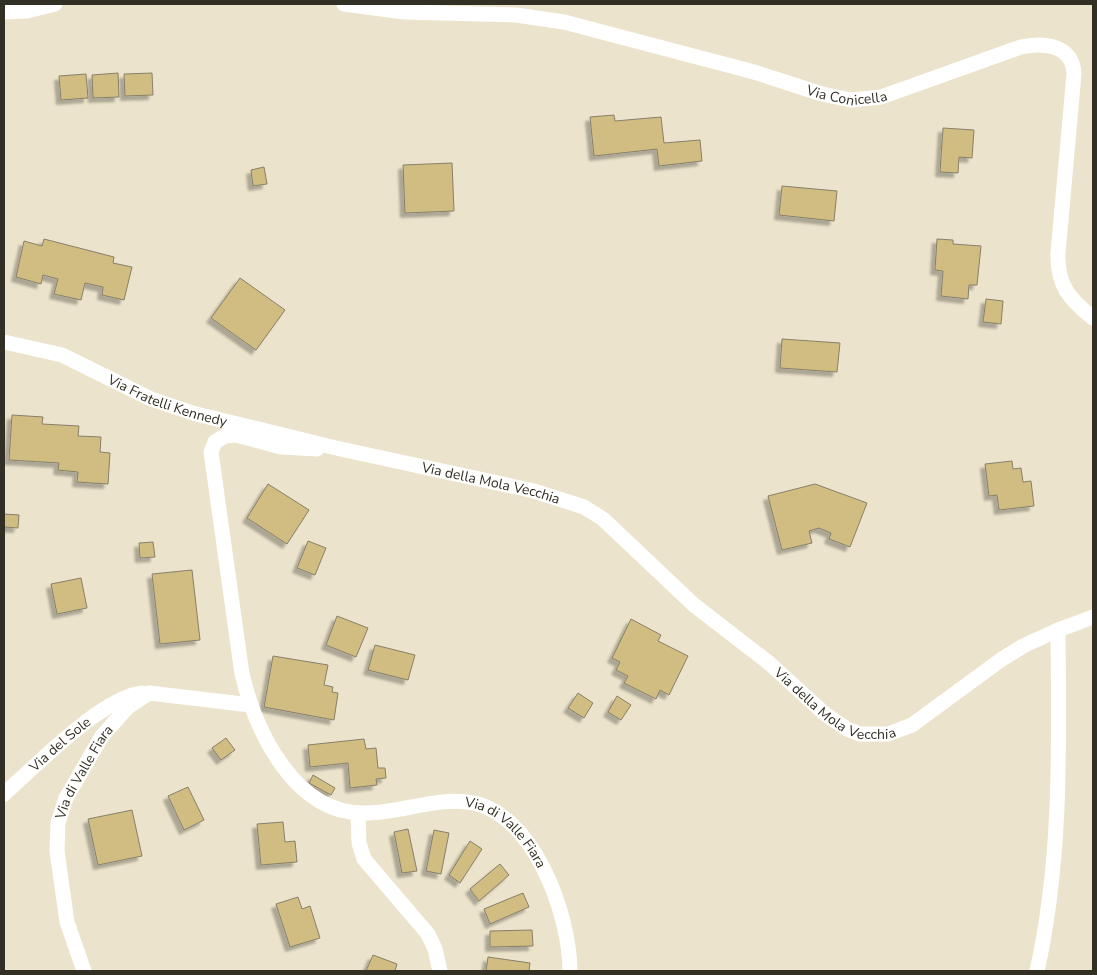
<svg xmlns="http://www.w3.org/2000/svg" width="1097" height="975" font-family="'Nunito Sans',sans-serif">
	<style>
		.building { fill: #d1bc81; stroke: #87806a; filter: url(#shadow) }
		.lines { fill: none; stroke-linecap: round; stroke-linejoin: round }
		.street { stroke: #fff; stroke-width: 15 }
		.labels { text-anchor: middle; stroke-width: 4; stroke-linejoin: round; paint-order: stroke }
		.street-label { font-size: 14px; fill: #322f25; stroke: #f8f0d8 }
	</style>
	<defs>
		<filter id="shadow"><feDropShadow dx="-4.5" dy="4.5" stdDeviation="1" flood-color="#0004"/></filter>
	</defs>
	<rect width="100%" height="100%" fill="#ebe3cb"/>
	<g class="building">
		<path d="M118,73L119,97L93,98L92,75Z"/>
		<path d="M152,73L153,95L125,96L124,74Z"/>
		<path d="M86,74L88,98L61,100L59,76Z"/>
		<path d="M614,115L615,121L661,117L664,143L700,140L702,161L659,166L657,149L594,156L590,117Z"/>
		<path d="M943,128L974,130L972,158L959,157L958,173L940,172Z"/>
		<path d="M452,163L454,211L405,213L403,165Z"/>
		<path d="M264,167L267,184L253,186L251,170Z"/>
		<path d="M782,186L837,191L834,221L779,215Z"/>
		<path d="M44,239L114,257L113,263L132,267L124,300L102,295L103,287L85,283L81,300L54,294L58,279L43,275L41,284L16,277L24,241L42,246Z"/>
		<path d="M937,239L953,240V244L981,246L977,285H969L968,299L941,296L943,271L935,270Z"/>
		<path d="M240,278L285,310L256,350L211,318Z"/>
		<path d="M986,299L1003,301L1001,324L983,322Z"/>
		<path d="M782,339L840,343L837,372L780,368Z"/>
		<path d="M12,415L43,417L42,424L79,426L78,436L101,437L100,452L110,453L108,484L77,482L78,472L58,470L59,463L9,460Z"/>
		<path d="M1012,461L1013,469L1021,468L1023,482L1031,481L1034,506L999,510L997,495L989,496L985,464Z"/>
		<path d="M268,484L309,510L287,544L247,518Z"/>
		<path d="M815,484L867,503L850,547L829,539L831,533L819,528L809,531L812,543L782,550L768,496Z"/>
		<path d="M4,514L19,515L18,528L4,527Z"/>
		<path d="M308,541L326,548L315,575L297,568Z"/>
		<path d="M153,542L155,557L140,558L139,543Z"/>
		<path d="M192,570L200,640L160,644L152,574Z"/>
		<path d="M81,578L87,608L57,614L51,584Z"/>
		<path d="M337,616L368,628L356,657L326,645Z"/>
		<path d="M631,619L661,635L658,641L688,656L669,695L660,690L656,699L624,683L628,676L616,670L620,662L612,658Z"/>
		<path d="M375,645L415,655L408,680L368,670Z"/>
		<path d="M273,656L328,665L324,685L333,687L332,692L338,693L334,720L264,707Z"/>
		<path d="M578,693L593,703L584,718L568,708Z"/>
		<path d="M617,696L631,705L621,720L608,712Z"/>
		<path d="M226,738L235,750L221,760L212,748Z"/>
		<path d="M364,739L366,749L376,748L378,768H385L386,778L376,779L377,785L350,788L348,763L310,767L308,745Z"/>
		<path d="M313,775L335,788L331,795L309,783Z"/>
		<path d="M188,787L204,820L184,830L168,796Z"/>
		<path d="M132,810L142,856L98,865L88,819Z"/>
		<path d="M283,822L285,842L295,841L297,862L261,865L257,824Z"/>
		<path d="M408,829L417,871L402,873L394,832Z"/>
		<path d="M434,830L449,833L441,874L426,871Z"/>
		<path d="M470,841L482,849L460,883L449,875Z"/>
		<path d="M500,864L509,875L479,901L470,889Z"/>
		<path d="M523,893L529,907L490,924L484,909Z"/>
		<path d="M298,897L302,909L310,906L320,938L290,947L276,904Z"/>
		<path d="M532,930L533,946L490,947V931Z"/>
		<path d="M373,955L397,964L395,971H366Z"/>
		<path d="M488,957L530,963L529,971H486Z"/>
	</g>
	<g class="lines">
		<g class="street">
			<path id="s1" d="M344,4L404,12L516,15L564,22L754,72L822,94L851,100L881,97L1021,47C1044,42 1073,45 1074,74L1058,253C1057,285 1069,299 1093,318"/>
			<path d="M4,12L27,11L55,4"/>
			<path id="s2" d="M4,342L62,355L151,399L196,414L336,448L534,491L584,507L603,519L694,605L769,663L825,714L847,729L860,734H888L912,725L1002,659L1025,645L1058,630C1059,744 1062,859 1037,971"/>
			<path id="s3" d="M317,449L281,447L236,435L225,436L215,442L211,452L242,674C256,732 295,815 366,813C400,813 433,798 467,802C533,809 570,915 570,971"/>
			<path d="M1058,630L1093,617"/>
			<path id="s4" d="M4,794C36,766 101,698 142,693"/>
			<path d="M358,813L359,843L364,859L428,934L435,949L440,971"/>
			<path id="s5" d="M84,971L67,922L57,851L58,823L66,798L102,736L128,707L149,693L251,705"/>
		</g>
	</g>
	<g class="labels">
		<g class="street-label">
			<text dy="5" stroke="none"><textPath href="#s1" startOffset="514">Via Conicella</textPath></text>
			<text dy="5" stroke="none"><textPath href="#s2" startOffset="175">Via Fratelli Kennedy</textPath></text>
			<text dy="5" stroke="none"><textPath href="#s2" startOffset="509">Via della Mola Vecchia</textPath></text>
			<text dy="5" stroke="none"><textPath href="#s2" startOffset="929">Via della Mola Vecchia</textPath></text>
			<text dy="5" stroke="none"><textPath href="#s4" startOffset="75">Via del Sole</textPath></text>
			<text dy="5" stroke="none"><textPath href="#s5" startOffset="209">Via di Valle Fiara</textPath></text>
			<text dy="5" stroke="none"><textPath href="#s3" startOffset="694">Via di Valle Fiara</textPath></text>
		</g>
	</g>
	<rect width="1097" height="975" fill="none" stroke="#322f25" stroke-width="10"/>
</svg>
